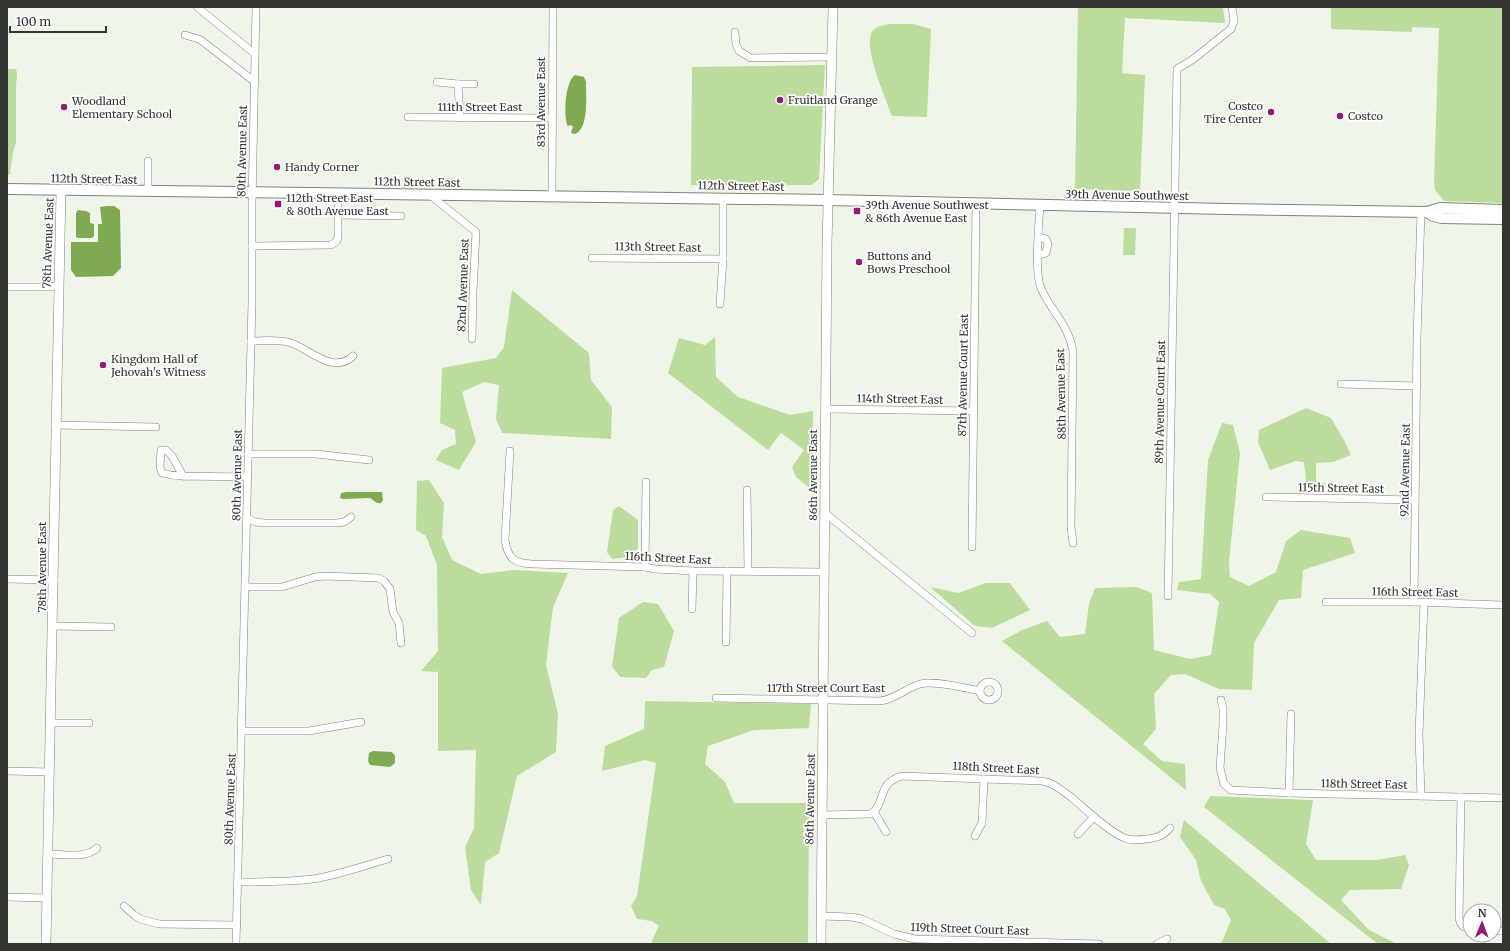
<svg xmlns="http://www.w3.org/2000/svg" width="1510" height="951" font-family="Merriweather,serif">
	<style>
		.green { fill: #bbdc9c }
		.water { fill: #7faa51 }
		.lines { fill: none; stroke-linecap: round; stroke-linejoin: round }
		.minor-casing { stroke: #7e8478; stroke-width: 8 }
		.tertiary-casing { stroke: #7e8478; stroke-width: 10 }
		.secondary-casing { stroke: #7e8478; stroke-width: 12 }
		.minor { stroke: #fff; stroke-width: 7 }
		.tertiary { stroke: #fff; stroke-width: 9 }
		.secondary { stroke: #fff; stroke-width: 10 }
		.poi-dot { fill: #941a76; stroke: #fff; stroke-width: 1.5 }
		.labels { text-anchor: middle; stroke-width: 3.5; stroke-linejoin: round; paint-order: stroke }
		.poi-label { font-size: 11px; fill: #333530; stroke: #fff; text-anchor: start }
		.street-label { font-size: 11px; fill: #333530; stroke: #fff }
	</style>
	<rect width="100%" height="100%" fill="#eff6e9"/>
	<g class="green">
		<path d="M1078,7H1223L1225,23L1125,18L1122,73L1145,75L1140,191L1075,189Z"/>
		<path d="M1331,7H1503V203L1444,201L1435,190L1434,180L1439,28L1412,27V32L1331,29Z"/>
		<path d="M890,24H913L931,29L927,117L892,116C886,99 861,44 873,30C877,26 885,25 890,24Z"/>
		<path d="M825,65L819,179L812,185H691L692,67Z"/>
		<path d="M7,69H16L17,73L16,89V143L13,152L10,174L7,176Z"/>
		<path d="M1124,228H1136L1135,255H1123Z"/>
		<path d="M512,290L589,353L591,380L612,407L611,439L502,433L496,419L499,385L484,382L462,392L476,442L459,470L436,460L442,450L456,444L455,430L440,423L442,368L496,358L504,347Z"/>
		<path d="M715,337L716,377L738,397L790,415L813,411L812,490L796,477L792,467L804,450L781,433L768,450L668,373L679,338L705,345Z"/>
		<path d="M1306,408L1331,418L1344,440L1351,455L1333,462L1316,463V482L1325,483V490L1307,489L1304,462L1296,461L1270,470L1258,442L1259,430Z"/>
		<path d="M1222,423L1233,425L1240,453L1229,562L1230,577L1249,586L1276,572L1286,541L1301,530L1350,538L1355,553L1303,570L1301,598L1279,600L1254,643L1252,690L1219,689L1185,674L1171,675L1154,694L1156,729L1143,744L1162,761L1185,764L1186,790L1002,641L1022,630L1047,621L1060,637L1085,634L1089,604L1095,588L1137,587L1152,593L1154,650L1190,659L1211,655L1219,602L1210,594L1177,590L1179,582L1201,579L1208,460Z"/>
		<path d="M429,480L444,503L442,537L452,560L481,574L514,570L568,573L553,607L546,665L558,714L556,752L517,776L499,853L485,862L481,905L471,890L465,847L474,828L476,750L438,751V672L421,671L438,651L437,565L426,536L416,530L417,481Z"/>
		<path d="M619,506L638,520V549L627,557L612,559L607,552L613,510Z"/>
		<path d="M986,583H1010L1030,610L992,628L975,626L930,587L958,593Z"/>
		<path d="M643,602L658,604L674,631L664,667L652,670L646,678L620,677L612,666L619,618Z"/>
		<path d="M645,701L811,704L809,728L754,730L708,746L705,764L725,782L734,803H809L808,944H651L653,938L659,926L652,921L637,919L631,906L637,896L656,763L645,760L602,771L605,746L644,729Z"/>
		<path d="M1210,796L1313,800L1306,844L1316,860H1377L1405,855L1409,865L1401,889L1350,890L1341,900L1369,930L1397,944H1378L1204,807Z"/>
		<path d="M1184,820L1331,944H1221L1231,920L1225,909L1214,905L1201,881L1196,860L1180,837Z"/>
	</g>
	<g class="water">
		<path d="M575,75L584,77L586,82C586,96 589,129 575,134L571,133L573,126L569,125L568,127C563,115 565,82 575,75Z"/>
		<path d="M107,206H114L120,210L121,268L113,276L76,277L71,270V242H98V224H102L100,207Z"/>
		<path d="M78,210L86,211L90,213V223L94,224V236L92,238H78L76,237V213Z"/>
		<path d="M347,492H382L383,500L381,503C376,504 375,501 370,498L343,499L340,498L341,493Z"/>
		<path d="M373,751L392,752L395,756V763L390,767L370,765L368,761L369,753Z"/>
	</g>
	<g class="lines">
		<g class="minor-casing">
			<g id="minor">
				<path d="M197,7L255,54"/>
				<path d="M735,32L736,44L739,51L751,58L832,57"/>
				<path d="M185,35L199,39L206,44L255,82"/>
				<path d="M437,82L458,84"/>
				<path d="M408,117L552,118"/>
				<path d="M460,118L458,84H474"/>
				<path d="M148,192V161"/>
				<path d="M430,195L476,232L473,292L472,339"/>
				<path d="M552,196L553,7"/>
				<path d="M1040,205C1039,224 1034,271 1041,288C1051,312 1068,323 1073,351L1071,527L1073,543"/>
				<path d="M338,215L401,216"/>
				<path d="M252,246L331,245L337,241L338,237V194"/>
				<path d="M1038,255L1046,253L1048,244L1046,239L1038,237"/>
				<path d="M592,258L723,259"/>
				<path d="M7,287H49L59,285"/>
				<path d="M720,304L723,259V198"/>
				<path d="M251,341C264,341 279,339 291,343C310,349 333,375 353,356"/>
				<path d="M1341,384L1417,386"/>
				<path d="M826,409L974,411"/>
				<path d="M55,425L156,427"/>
				<path d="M510,451L505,540C508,558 513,563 532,564L645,567L655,569L693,571L824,572"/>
				<path d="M248,454H316L369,460"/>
				<path d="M183,476L172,456L166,450H161L160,467L162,473C169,475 175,476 183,476L248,477"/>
				<path d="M747,490L748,571"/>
				<path d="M1266,497L1415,500"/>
				<path d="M825,513L972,633"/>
				<path d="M247,518L255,522L264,523H337L344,522L351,517"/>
				<path d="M972,547L976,203"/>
				<path d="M645,567L646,482"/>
				<path d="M7,579L54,580"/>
				<path d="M245,587H282L315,577L325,576L378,578L384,581L390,589L393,612L399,623L401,643"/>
				<path d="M1168,596L1177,69L1192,60L1231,29L1234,21L1232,7"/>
				<path d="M1326,602H1414L1503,605"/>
				<path d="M1414,602L1417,338L1421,212"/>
				<path d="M692,609L693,571"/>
				<path d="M53,626L111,627"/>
				<path d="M726,642L727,571"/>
				<circle cx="989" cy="691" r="9"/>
				<path d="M716,698L880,701C896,699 906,688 920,684C933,680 966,688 980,691"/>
				<path d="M1221,700L1223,709V724L1220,768L1224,784L1231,790L1289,793L1503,798"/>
				<path d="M51,723H89"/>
				<path d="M243,731H309L361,722"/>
				<path d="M7,771L50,772"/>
				<path d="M1289,793L1291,714"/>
				<path d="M1421,796L1419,734L1424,603"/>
				<path d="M1461,797L1459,918C1460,925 1463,928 1470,929"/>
				<path d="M874,812C886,798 878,783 902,776L1042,781C1054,783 1061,790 1071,797C1084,808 1110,833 1125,838C1131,841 1139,840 1146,839C1157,838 1163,836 1170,828"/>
				<path d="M874,812L886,832"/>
				<path d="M822,815L870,814L874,812"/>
				<path d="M1078,834L1094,817"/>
				<path d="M975,836L982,823L984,779"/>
				<path d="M48,854C63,854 86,859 97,848"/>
				<path d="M238,882C263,882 288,882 313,879C338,875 363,866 388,859"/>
				<path d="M7,897L47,898"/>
				<path d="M124,906L134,915L140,919L159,924L237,925"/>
				<path d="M821,916L851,917L862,919L894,934L915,939L1099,944"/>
				<path d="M1494,931H1503"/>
				<path d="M236,944L252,302V204L256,7"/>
				<path d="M1157,944L1167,939"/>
			</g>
		</g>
		<g class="tertiary-casing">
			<g id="tertiary">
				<path d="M46,944C52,693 54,442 61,191"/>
				<path d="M821,944L827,245L833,7"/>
			</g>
		</g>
		<g class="secondary-casing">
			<g id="secondary">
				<path d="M7,189L828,200L1226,209L1427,212L1440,208L1503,210"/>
				<path d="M1427,212L1433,216L1442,218L1503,219"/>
			</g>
		</g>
		<use href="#minor" class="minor"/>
		<use href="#tertiary" class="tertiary"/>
		<use href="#secondary" class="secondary"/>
	</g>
	<g class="poi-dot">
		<circle cx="780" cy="100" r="4"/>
		<circle cx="64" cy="107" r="4"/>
		<circle cx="1271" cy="112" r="4"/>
		<circle cx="1340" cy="116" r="4"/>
		<circle cx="277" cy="167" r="4"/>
		<rect x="274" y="200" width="8" height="8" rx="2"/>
		<rect x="853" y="207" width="8" height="8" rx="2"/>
		<circle cx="859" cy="262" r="4"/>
		<circle cx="103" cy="365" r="4"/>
	</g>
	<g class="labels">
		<g class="poi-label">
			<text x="788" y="104">Fruitland Grange</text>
			<text x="72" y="105">Woodland<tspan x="72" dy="13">Elementary School</tspan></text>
			<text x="1263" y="110" text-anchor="end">Costco<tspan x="1263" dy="13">Tire Center</tspan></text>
			<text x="1348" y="120">Costco</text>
			<text x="285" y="171">Handy Corner</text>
			<text x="286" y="202">112th Street East<tspan x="286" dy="13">&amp; 80th Avenue East</tspan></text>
			<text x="865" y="209">39th Avenue Southwest<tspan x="865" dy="13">&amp; 86th Avenue East</tspan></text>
			<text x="867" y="260">Buttons and<tspan x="867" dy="13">Bows Preschool</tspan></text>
			<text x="111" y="363">Kingdom Hall of<tspan x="111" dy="13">Jehovah's Witness</tspan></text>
		</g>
		<g class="street-label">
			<text transform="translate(541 102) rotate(-90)" y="4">83rd Avenue East</text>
			<text x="480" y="111">111th Street East</text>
			<text transform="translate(242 151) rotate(-89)" y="4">80th Avenue East</text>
			<text transform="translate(94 179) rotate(1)" y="4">112th Street East</text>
			<text transform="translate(417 182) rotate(1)" y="4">112th Street East</text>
			<text transform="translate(741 186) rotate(1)" y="4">112th Street East</text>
			<text transform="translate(1127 195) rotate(1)" y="4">39th Avenue Southwest</text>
			<text transform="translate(48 243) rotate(-88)" y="4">78th Avenue East</text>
			<text transform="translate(658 247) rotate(1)" y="4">113th Street East</text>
			<text transform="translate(463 285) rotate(-88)" y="4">82nd Avenue East</text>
			<text transform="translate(963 375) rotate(-89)" y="4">87th Avenue Court East</text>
			<text transform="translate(1061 394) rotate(-91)" y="4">88th Avenue East</text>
			<text transform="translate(900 399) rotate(1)" y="4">114th Street East</text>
			<text transform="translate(1160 402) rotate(-89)" y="4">89th Avenue Court East</text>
			<text transform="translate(1405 470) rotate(-89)" y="4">92nd Avenue East</text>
			<text transform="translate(237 475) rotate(-89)" y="4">80th Avenue East</text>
			<text transform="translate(813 475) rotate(-90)" y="4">86th Avenue East</text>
			<text transform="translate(1341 488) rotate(1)" y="4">115th Street East</text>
			<text transform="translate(668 558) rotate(3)" y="4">116th Street East</text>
			<text transform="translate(42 567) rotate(-90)" y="4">78th Avenue East</text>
			<text transform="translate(1415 592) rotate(1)" y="4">116th Street East</text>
			<text x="826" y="692">117th Street Court East</text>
			<text transform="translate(996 768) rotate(3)" y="4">118th Street East</text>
			<text transform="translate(1364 784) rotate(1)" y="4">118th Street East</text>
			<text transform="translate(230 799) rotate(-88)" y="4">80th Avenue East</text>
			<text transform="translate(810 799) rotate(-89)" y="4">86th Avenue East</text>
			<text transform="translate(970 929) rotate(2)" y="4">119th Street Court East</text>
		</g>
	</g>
	<rect width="1510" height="951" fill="none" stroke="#333530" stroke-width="16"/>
	<g transform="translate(1482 923) rotate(1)"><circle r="19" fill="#ffffff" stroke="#adaeac"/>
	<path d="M0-3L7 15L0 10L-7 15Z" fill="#941a76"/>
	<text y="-6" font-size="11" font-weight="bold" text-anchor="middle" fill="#333530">N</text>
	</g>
	<path d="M10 26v6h96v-6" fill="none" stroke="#333530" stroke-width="2"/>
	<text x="16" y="26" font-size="12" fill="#333530" stroke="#ffffff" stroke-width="3" paint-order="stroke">100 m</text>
</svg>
